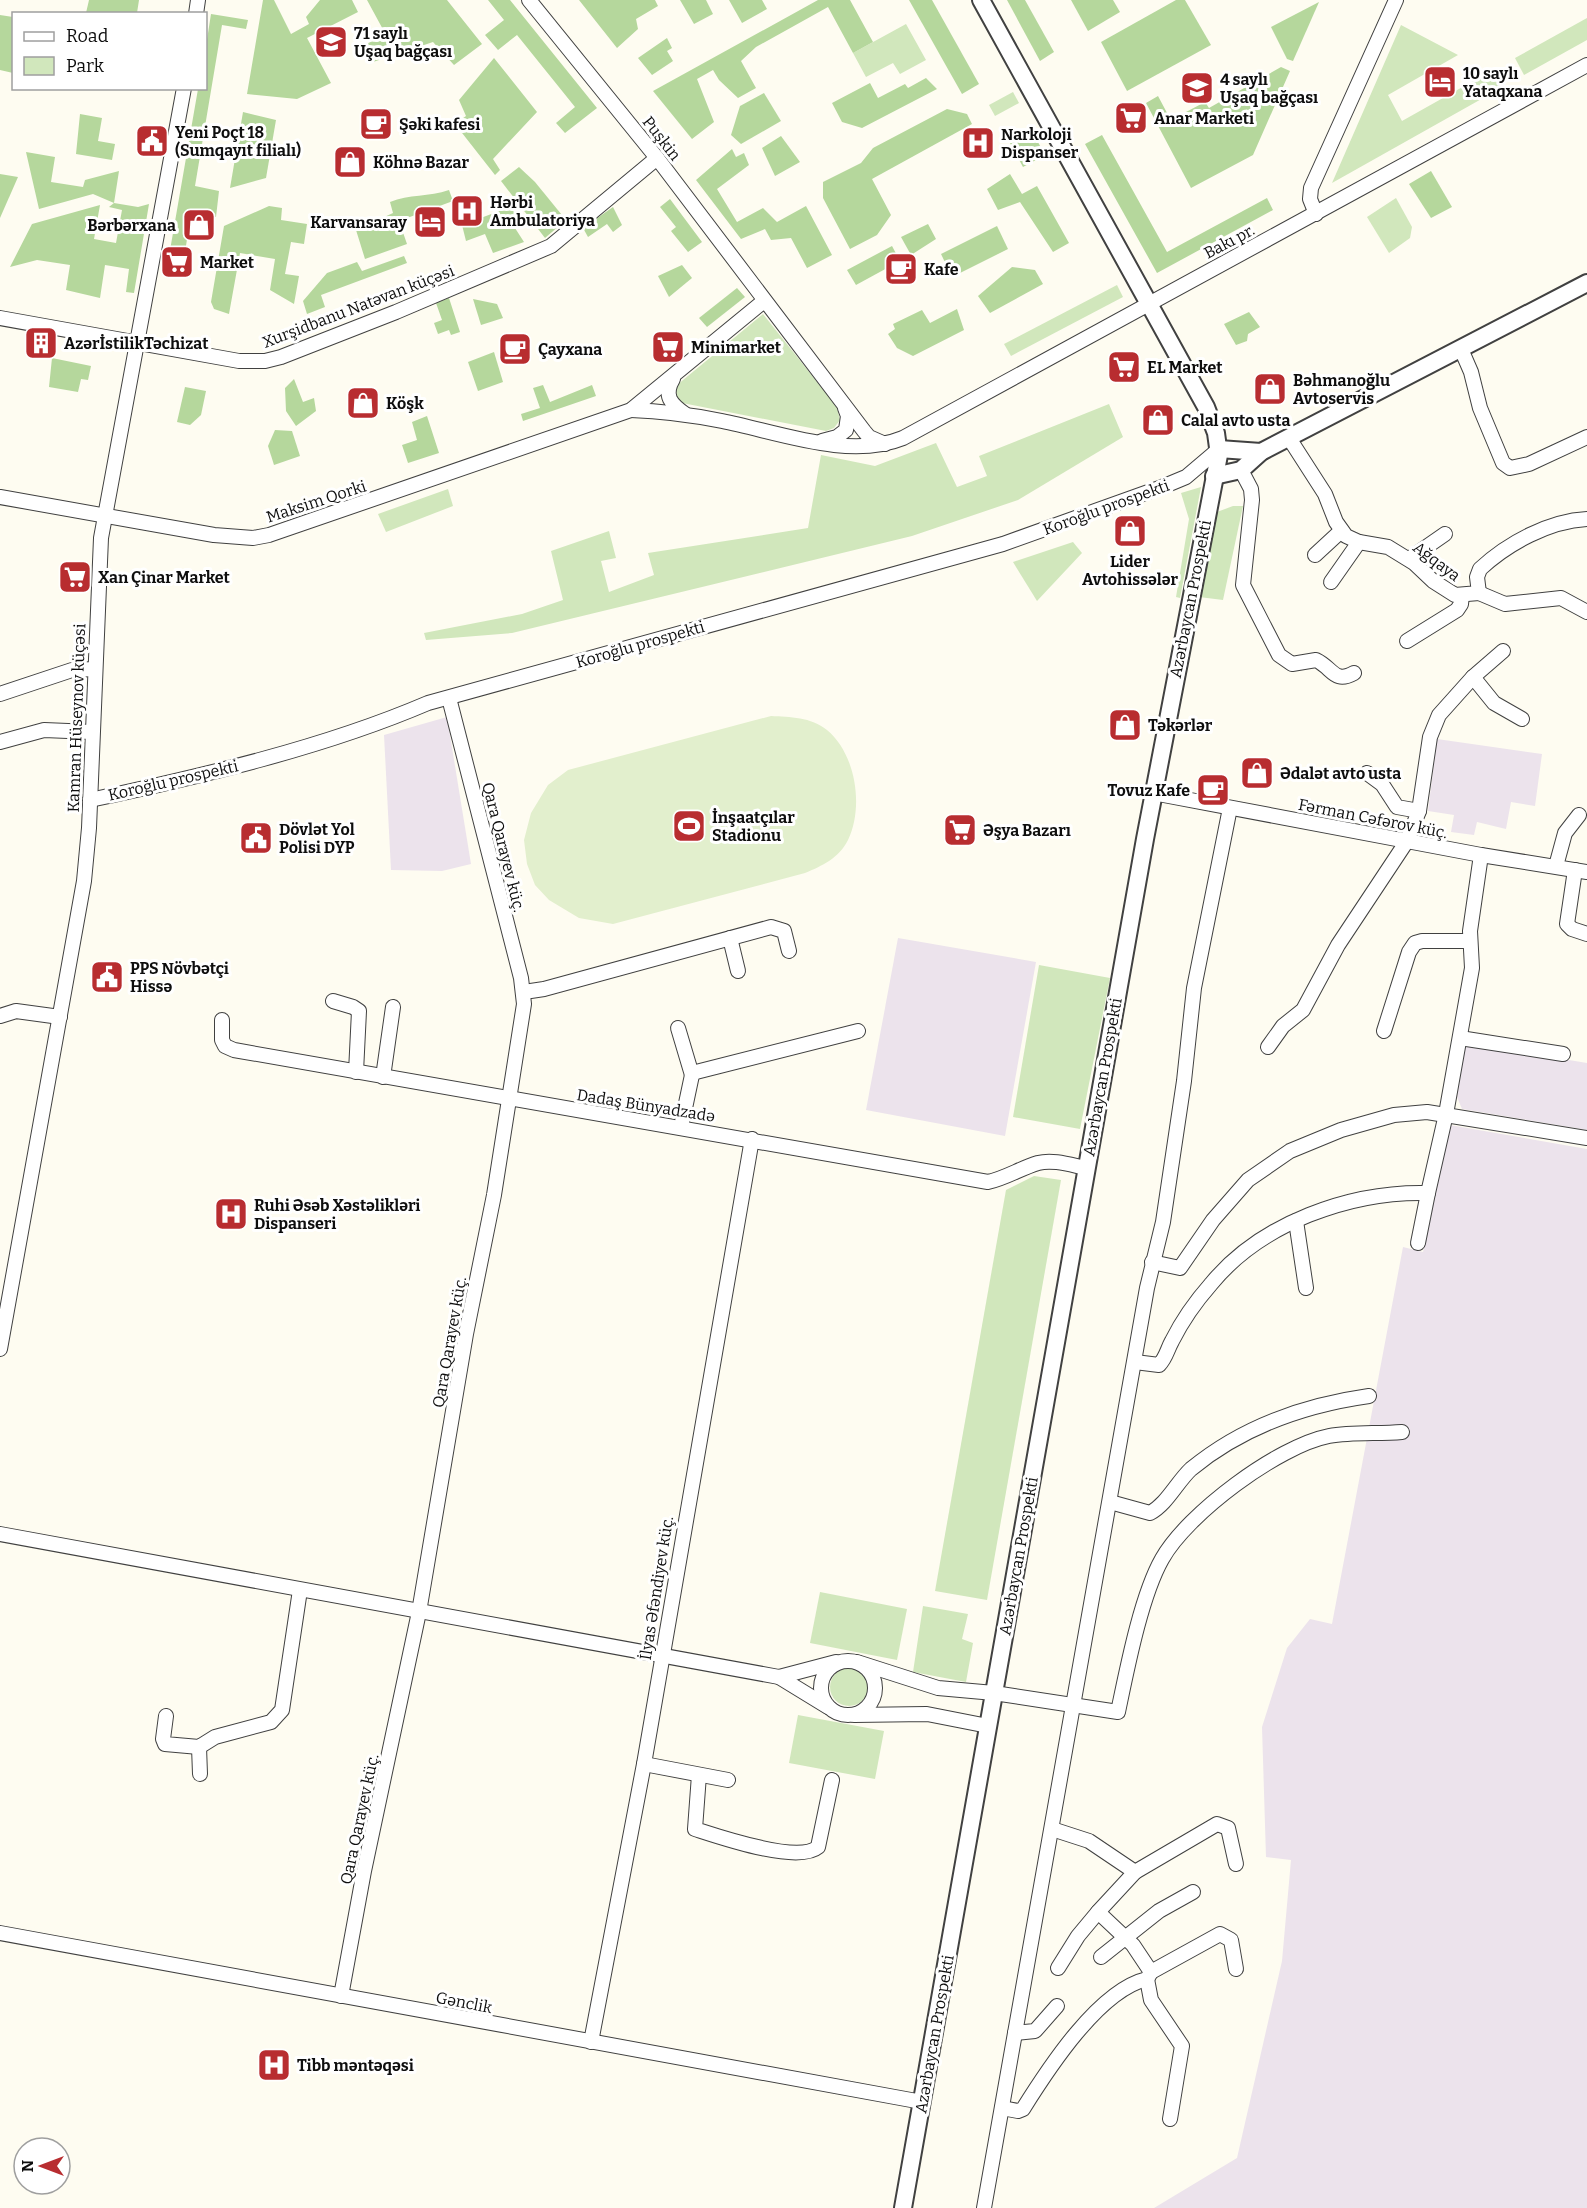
<svg xmlns="http://www.w3.org/2000/svg" width="1587" height="2208" font-family="Bitter,serif">
	<style>
		.industrial { fill: #ece3ec }
		.green { fill: #d1e7bc }
		.forest { fill: #b5d79c }
		.pitch { fill: #e2efcd }
		.lines { fill: none; stroke-linecap: round; stroke-linejoin: round }
		.minor-casing { stroke: #414141; stroke-width: 16 }
		.tertiary-casing { stroke: #414141; stroke-width: 20 }
		.minor { stroke: #fff; stroke-width: 14 }
		.tertiary { stroke: #fff; stroke-width: 16 }
		.labels { text-anchor: middle; stroke-width: 6; stroke-linejoin: round; paint-order: stroke }
		.poi-label { font-size: 16px; font-weight: bold; fill: #0e0e0e; stroke: #fff; text-anchor: start }
		.street-label { font-size: 16px; fill: #0e0e0e; stroke: #fff }
	</style>
	<rect width="100%" height="100%" fill="#fefcf1"/>
	<g class="industrial">
		<path d="M447,717L471,864L442,871L391,870L384,735Z"/>
		<path d="M1437,739L1542,754L1535,806L1511,802L1506,829L1477,822L1474,835L1451,832L1454,815L1428,811Z"/>
		<path d="M898,938L1036,962L1005,1136L866,1110Z"/>
		<path d="M1466,1043L1587,1063V1130L1462,1109L1457,1097Z"/>
		<path d="M1450,1125L1587,1149V2208H1154L1237,2158L1282,1961L1291,1860L1266,1857L1262,1727L1287,1648L1310,1619L1332,1624L1403,1247L1423,1252Z"/>
	</g>
	<g class="green">
		<path d="M1587,18V40L1524,75L1515,58Z"/>
		<path d="M906,24L926,60L900,74L893,63L866,77L853,53Z"/>
		<path d="M1401,25L1458,55L1388,95L1402,121L1491,71L1501,88L1332,183Z"/>
		<path d="M1013,92L1019,103L995,116L989,105Z"/>
		<path d="M1396,198L1412,227L1410,238L1389,253L1367,217Z"/>
		<path d="M1117,285L1123,297L1011,356L1004,344Z"/>
		<path d="M763,314L837,407L840,420L834,428L826,431L677,402L675,393L677,385Z"/>
		<path d="M1109,404L1123,437L1018,500L912,536L512,633L426,640L424,633L522,614L563,600L551,551L609,531L616,558L601,561L609,592L654,575L648,553L808,528L821,455L875,466L936,443L957,487L987,476L979,456Z"/>
		<path d="M1201,487L1180,598L1176,597L1189,519L1181,493Z"/>
		<path d="M448,489L453,506L386,532L378,514Z"/>
		<path d="M1233,506H1243L1223,600L1199,597L1213,519L1217,512Z"/>
		<path d="M1073,542L1082,553L1037,601L1013,562Z"/>
		<path d="M1039,965L1110,978L1080,1129L1013,1117Z"/>
		<path d="M1034,1176L1061,1180L987,1600L935,1591L1006,1190Z"/>
		<path d="M820,1592L907,1609L897,1660L810,1643Z"/>
		<path d="M923,1606L968,1614L962,1639L973,1643L966,1682L913,1672Z"/>
		<circle cx="849" cy="1687" r="19"/>
		<path d="M798,1715L884,1731L875,1779L789,1763Z"/>
	</g>
	<g class="forest">
		<path d="M89,0H139L137,13H86Z"/>
		<path d="M263,0H274L291,34L309,24L306,17L320,0H352L358,12L307,38L331,83L297,99L247,94Z"/>
		<path d="M367,0H447L482,44L454,65L433,42L373,62L364,45L386,35Z"/>
		<path d="M488,0H510L597,108L565,133L556,123L575,107L517,35L498,50L485,35L504,20Z"/>
		<path d="M579,0H655L658,6L636,19L638,29L617,48Z"/>
		<path d="M680,0H706L713,14L694,24Z"/>
		<path d="M729,0H762L767,9L742,23Z"/>
		<path d="M818,0H850L873,42L853,53L828,7L756,47L741,61L756,88L738,98L719,80L713,70L697,79L714,122L692,139L653,91Z"/>
		<path d="M909,0H932L979,84L962,94Z"/>
		<path d="M1007,0H1025L1054,52L1040,61Z"/>
		<path d="M1071,0H1113L1120,12L1088,31Z"/>
		<path d="M1176,0H1185L1211,45L1127,91L1101,42Z"/>
		<path d="M1319,2L1293,61L1287,59L1271,27Z"/>
		<path d="M211,14L248,20L246,29L222,25L195,186L219,191L216,217L191,213L184,259L169,256L198,89L206,88V46Z"/>
		<path d="M0,15L13,17V73L0,70Z"/>
		<path d="M667,38L672,48L667,51L673,61L652,75L638,58Z"/>
		<path d="M494,58L537,112L493,159L500,170L495,175L455,124L466,116L459,100Z"/>
		<path d="M1281,67L1290,71L1253,155L1191,188L1146,103L1158,96L1174,126L1189,118L1186,112L1205,102L1209,108Z"/>
		<path d="M926,78L937,89L862,128L842,122L832,103L870,83L878,98L905,84L908,88Z"/>
		<path d="M764,93L781,121L741,144L731,135L740,106Z"/>
		<path d="M947,109L967,114L972,124L872,179L891,215L877,235L850,249L823,198V182L861,163L873,148Z"/>
		<path d="M243,112L276,120L266,178L230,188Z"/>
		<path d="M80,114L102,118L98,141L115,144L112,160L76,154Z"/>
		<path d="M1032,131L1045,155L1023,167L1010,143Z"/>
		<path d="M1102,135L1167,252L1267,198L1273,210L1157,273L1085,144Z"/>
		<path d="M781,136L800,162L775,176L762,148Z"/>
		<path d="M732,149L736,157L744,153L749,165L717,189L737,222L763,208L777,222L806,206L832,255L807,268L791,238L771,240L765,229L741,239L696,180Z"/>
		<path d="M26,152L55,157L51,182L83,187L85,180L119,171L114,203L138,207L149,204L134,293L126,292L129,269L105,265L100,298L66,290L70,265L37,260L10,267L32,224L100,205L94,239L116,243L122,210L109,207L114,203L93,194L39,209Z"/>
		<path d="M519,167L535,182L566,220L545,238L501,181Z"/>
		<path d="M1431,171L1452,207L1431,218L1409,184Z"/>
		<path d="M0,174L18,177L0,218Z"/>
		<path d="M1010,174L1022,194L1037,186L1069,243L1053,252L1020,202L998,210L987,189Z"/>
		<path d="M449,190L453,201L399,221L407,244L365,259L356,230L393,213L390,202C409,194 429,197 449,190Z"/>
		<path d="M670,199L702,242L688,252L671,231L676,227L660,207Z"/>
		<path d="M269,206L282,208L281,220L307,224L304,244L291,242L285,274L299,276L294,304L270,290L275,259L240,253L229,314L214,309L211,302L224,226Z"/>
		<path d="M510,207L522,222L515,228L524,242L493,253L485,234L466,241L462,225Z"/>
		<path d="M613,207L622,225L613,232L607,224L588,237L583,228Z"/>
		<path d="M928,224L936,239L911,255L901,237Z"/>
		<path d="M997,226L1008,249L952,277L941,254Z"/>
		<path d="M892,246L900,261L856,285L847,270Z"/>
		<path d="M404,256L407,263L321,295L325,307L307,314L303,301L327,273L357,262L362,271Z"/>
		<path d="M682,265L692,278L669,297L658,276Z"/>
		<path d="M1012,267L1035,270L1043,284L990,313L978,296Z"/>
		<path d="M737,288L745,297L707,327L699,318Z"/>
		<path d="M449,298L460,332L451,335L449,330L438,334L434,323L442,320L436,303Z"/>
		<path d="M473,299L497,304L503,318L481,325Z"/>
		<path d="M957,309L964,330L913,356L897,348L888,334L895,329L893,324L922,310L930,323Z"/>
		<path d="M1249,312L1260,327L1248,334L1247,341L1236,345L1224,324Z"/>
		<path d="M494,352L503,382L478,391L468,362Z"/>
		<path d="M52,358L91,366L88,380L81,379L78,392L49,387Z"/>
		<path d="M294,379L303,402L314,398L316,411L296,426L286,411L285,388Z"/>
		<path d="M543,385L550,402L592,385L596,396L523,421L521,414L540,408L533,388Z"/>
		<path d="M185,387L206,391L201,415L190,425L177,422Z"/>
		<path d="M427,416L439,453L408,463L402,445L417,440L412,422Z"/>
		<path d="M275,430L292,431L300,456L274,465L268,446Z"/>
	</g>
	<path class="pitch" d="M771,716C790,717 811,717 827,730C856,754 864,807 848,840C839,858 822,866 805,873L613,924L579,918L549,900L535,885L527,864L524,840L531,813L548,785L568,770Z"/>
	<g class="lines">
		<g class="minor-casing">
			<g id="minor">
				<path d="M529,0L657,158L864,431L869,437L885,444"/>
				<path d="M196,14L198,0"/>
				<path d="M1316,214L1310,199L1311,188L1396,0"/>
				<path d="M0,318L239,361H265L281,357L396,312L551,246L657,158"/>
				<path d="M1461,349L1471,372L1480,408L1503,463L1510,468L1529,464L1587,437"/>
				<path d="M673,379C663,396 671,404 685,414"/>
				<path d="M631,410C662,411 692,415 722,421C778,432 849,460 903,438L1587,65"/>
				<path d="M1289,438L1325,494L1336,522L1346,536L1359,542L1388,547L1414,563L1433,581L1455,595L1479,593L1477,577L1480,569C1508,543 1549,521 1587,519"/>
				<path d="M822,441L837,437L846,430L848,416L845,408"/>
				<path d="M1241,470L1251,489L1252,500L1243,585L1279,655L1292,664L1316,660C1333,668 1334,684 1354,673"/>
				<path d="M0,497L214,535L253,538L269,535L631,410L764,301"/>
				<path d="M1315,555L1341,531"/>
				<path d="M1409,559L1445,534"/>
				<path d="M1331,582L1359,542"/>
				<path d="M1479,593L1505,604L1561,598L1587,612"/>
				<path d="M1407,641L1457,610L1461,604L1462,595"/>
				<path d="M1473,677L1494,703L1522,719"/>
				<path d="M0,694L72,670L95,669"/>
				<path d="M0,742L44,730L92,732"/>
				<path d="M1367,773L1382,784L1397,807L1419,811"/>
				<path d="M1153,793L1481,855L1587,872"/>
				<path d="M90,800C202,776 323,748 428,703L1003,544L1162,487L1186,477L1219,449"/>
				<path d="M1556,866L1565,833L1579,815"/>
				<path d="M1575,870L1567,924L1572,929L1587,934"/>
				<path d="M730,938L738,971"/>
				<path d="M524,992L544,989L771,927L784,931L789,951"/>
				<path d="M333,1001L353,1007L359,1011L356,1072"/>
				<path d="M0,1016L16,1011L60,1017"/>
				<path d="M222,1020V1040L225,1046L234,1050L988,1182C1006,1178 1021,1168 1038,1163C1053,1159 1071,1165 1086,1168"/>
				<path d="M678,1028L692,1075"/>
				<path d="M1384,1031L1409,952L1415,943L1422,941H1470"/>
				<path d="M1460,1038L1563,1054"/>
				<path d="M1268,1047L1283,1026L1303,1010L1338,945L1407,841L1419,811L1430,737L1439,715L1473,677L1503,651"/>
				<path d="M383,1077L393,1007"/>
				<path d="M681,1127L692,1075L696,1072L858,1031"/>
				<path d="M1296,1221L1306,1288"/>
				<path d="M1418,1243L1428,1193"/>
				<path d="M1152,1262L1180,1268L1213,1220L1248,1180L1290,1151L1341,1130L1394,1115L1427,1112L1587,1138"/>
				<path d="M0,1349L84,881L89,828L101,538L184,88"/>
				<path d="M1135,1362L1159,1365C1166,1358 1167,1350 1172,1341C1182,1321 1196,1301 1211,1284C1261,1223 1350,1191 1428,1193L1446,1114L1472,968L1470,931L1481,855"/>
				<path d="M1110,1502L1150,1513C1167,1504 1177,1482 1191,1469C1242,1427 1305,1405 1369,1396"/>
				<path d="M0,1534L779,1677"/>
				<circle cx="848" cy="1688" r="27"/>
				<path d="M857,1662L938,1688L994,1693L1118,1712C1127,1669 1141,1596 1162,1559C1187,1514 1278,1446 1329,1436C1352,1432 1378,1434 1402,1432"/>
				<path d="M828,1707L779,1677L836,1662"/>
				<path d="M854,1715L927,1714L988,1726"/>
				<path d="M166,1716L163,1739L165,1744L199,1747L215,1737L271,1722L282,1710L300,1590"/>
				<path d="M199,1747L200,1774"/>
				<path d="M644,1764L728,1780"/>
				<path d="M699,1775L695,1829C720,1837 798,1864 818,1847L832,1780"/>
				<path d="M1135,1872L1217,1824L1228,1828L1236,1864"/>
				<path d="M0,1933L922,2102"/>
				<path d="M1101,1957L1159,1911L1193,1892"/>
				<path d="M1058,1968L1078,1936L1098,1912"/>
				<path d="M1151,1972L1220,1934L1231,1940L1236,1969"/>
				<path d="M1147,1979L1151,2000L1182,2046L1170,2119"/>
				<path d="M341,1996L364,1871L419,1612L466,1334L494,1195L524,1004L521,978L449,698"/>
				<path d="M1015,2033L1035,2031L1057,2006"/>
				<path d="M591,2042L644,1764L752,1139"/>
				<path d="M1002,2108L1018,2111L1023,2109C1048,2069 1099,1990 1147,1979L1151,1972L1133,1945L1098,1912L1135,1872L1089,1841L1052,1829"/>
				<path d="M984,2208L1147,1288L1163,1222L1184,1081L1194,988L1230,808"/>
			</g>
		</g>
		<g class="tertiary-casing">
			<g id="tertiary">
				<path d="M1219,449L1261,452"/>
				<path d="M1214,476L1241,470L1261,452L1587,283"/>
				<path d="M903,2208L1145,839L1219,455L1216,433L1206,407L981,0"/>
			</g>
		</g>
		<use href="#minor" class="minor"/>
		<use href="#tertiary" class="tertiary"/>
	</g>
	<defs>
		<g id="school-square" transform="scale(1.725)"><rect x="-9" y="-9" width="18" height="18" rx="4" fill="#b82d30" stroke="#fff"/><path d="M0-5L7-2L0 1L-7-2ZM-4 1L0 2.5L4 1V4Q0 6-4 4Z" fill="#fff"/></g>
		<g id="hotel-square" transform="scale(1.725)"><rect x="-9" y="-9" width="18" height="18" rx="4" fill="#b82d30" stroke="#fff"/><path d="M-6-4.5h1.5V1H6V5H4.5V3h-9V5H-6ZM-4 0a1.8 1.8 0 1 1 3.6 0ZM.5 0V-2.5h3Q6-2.5 6 0Z" fill="#fff"/></g>
		<g id="supermarket-square" transform="scale(1.725)"><rect x="-9" y="-9" width="18" height="18" rx="4" fill="#b82d30" stroke="#fff"/><path d="M-6-5.5h2.5l.6 2H6L4.5 2H-2.5L-4.4-4H-6ZM-1.5 3.2a1.3 1.3 0 1 0 .1 0ZM3 3.2a1.3 1.3 0 1 0 .1 0Z" fill="#fff"/></g>
		<g id="cafe-square" transform="scale(1.725)"><rect x="-9" y="-9" width="18" height="18" rx="4" fill="#b82d30" stroke="#fff"/><path d="M-5.5-4.5H6V0H3Q3 3.5 0 3.5H-2.5Q-5.5 3.5-5.5 0ZM3-3.2v2h1.7v-2ZM-6 4.5H4V6H-6Z" fill="#fff"/></g>
		<g id="civic-square" transform="scale(1.725)"><rect x="-9" y="-9" width="18" height="18" rx="4" fill="#b82d30" stroke="#fff"/><path d="M-.6-6.5H3V-4.5H.6V-3L4-1V1h2V6H-6V1h2V-1L-.6-3ZM-1.2 2.5V6h2.4V2.5Z" fill="#fff"/></g>
		<g id="hospital-square" transform="scale(1.725)"><rect x="-9" y="-9" width="18" height="18" rx="4" fill="#b82d30" stroke="#fff"/><path d="M-5-5h3v3.5h4V-5h3V5h-3V1.5h-4V5h-3Z" fill="#fff"/></g>
		<g id="shop-square" transform="scale(1.725)"><rect x="-9" y="-9" width="18" height="18" rx="4" fill="#b82d30" stroke="#fff"/><path d="M-5-2.5h2.3a2.7 3.5 0 0 1 5.4 0H5L5.5 6h-11ZM-1.5-2.5h3a1.5 2.3 0 0 0-3 0Z" fill="#fff"/></g>
		<g id="building-square" transform="scale(1.725)"><rect x="-9" y="-9" width="18" height="18" rx="4" fill="#b82d30" stroke="#fff"/><path d="M-4-6H4V6H1V3H-1V6H-4ZM-2.5-4.3h1.7v1.8h-1.7ZM.8-4.3h1.7v1.8H.8ZM-2.5-1h1.7V.8h-1.7ZM.8-1h1.7V.8H.8Z" fill="#fff"/></g>
		<g id="stadium-square" transform="scale(1.725)"><rect x="-9" y="-9" width="18" height="18" rx="4" fill="#b82d30" stroke="#fff"/><path d="M0-5a6.5 5 0 1 0 0 10a6.5 5 0 1 0 0-10ZM-3.5-1.8h7v3.6h-7Z" fill="#fff"/></g>
	</defs>
	<g fill-rule="evenodd">
		<use href="#school-square" x="331" y="42"/>
		<use href="#hotel-square" x="1440" y="82"/>
		<use href="#school-square" x="1197" y="88"/>
		<use href="#supermarket-square" x="1131" y="118"/>
		<use href="#cafe-square" x="376" y="124"/>
		<use href="#civic-square" x="152" y="141"/>
		<use href="#hospital-square" x="978" y="143"/>
		<use href="#shop-square" x="350" y="162"/>
		<use href="#hospital-square" x="467" y="211"/>
		<use href="#hotel-square" x="430" y="222"/>
		<use href="#shop-square" x="199" y="225"/>
		<use href="#supermarket-square" x="177" y="262"/>
		<use href="#cafe-square" x="901" y="269"/>
		<use href="#building-square" x="41" y="343"/>
		<use href="#supermarket-square" x="668" y="347"/>
		<use href="#cafe-square" x="515" y="349"/>
		<use href="#supermarket-square" x="1124" y="367"/>
		<use href="#shop-square" x="1270" y="389"/>
		<use href="#shop-square" x="363" y="403"/>
		<use href="#shop-square" x="1158" y="420"/>
		<use href="#shop-square" x="1130" y="531"/>
		<use href="#supermarket-square" x="75" y="577"/>
		<use href="#shop-square" x="1125" y="725"/>
		<use href="#shop-square" x="1257" y="773"/>
		<use href="#cafe-square" x="1213" y="790"/>
		<use href="#stadium-square" x="689" y="826"/>
		<use href="#supermarket-square" x="960" y="830"/>
		<use href="#civic-square" x="256" y="838"/>
		<use href="#civic-square" x="107" y="977"/>
		<use href="#hospital-square" x="231" y="1214"/>
		<use href="#hospital-square" x="274" y="2065"/>
	</g>
	<g class="labels">
		<g class="poi-label">
			<text x="354" y="39">71 saylı<tspan x="354" dy="18">Uşaq bağçası</tspan></text>
			<text x="1463" y="79">10 saylı<tspan x="1463" dy="18">Yataqxana</tspan></text>
			<text x="1220" y="85">4 saylı<tspan x="1220" dy="18">Uşaq bağçası</tspan></text>
			<text x="1154" y="124">Anar Marketi</text>
			<text x="399" y="130">Şəki kafesi</text>
			<text x="175" y="138">Yeni Poçt 18<tspan x="175" dy="18">(Sumqayıt filialı)</tspan></text>
			<text x="1001" y="140">Narkoloji<tspan x="1001" dy="18">Dispanser</tspan></text>
			<text x="373" y="168">Köhnə Bazar</text>
			<text x="490" y="208">Hərbi<tspan x="490" dy="18">Ambulatoriya</tspan></text>
			<text x="407" y="228" text-anchor="end">Karvansaray</text>
			<text x="176" y="231" text-anchor="end">Bərbərxana</text>
			<text x="200" y="268">Market</text>
			<text x="924" y="275">Kafe</text>
			<text x="64" y="349">AzərİstilikTəchizat</text>
			<text x="691" y="353">Minimarket</text>
			<text x="538" y="355">Çayxana</text>
			<text x="1147" y="373">EL Market</text>
			<text x="1293" y="386">Bəhmanoğlu<tspan x="1293" dy="18">Avtoservis</tspan></text>
			<text x="386" y="409">Köşk</text>
			<text x="1181" y="426">Calal avto usta</text>
			<text x="1130" y="567" text-anchor="middle">Lider<tspan x="1130" dy="18">Avtohissələr</tspan></text>
			<text x="98" y="583">Xan Çinar Market</text>
			<text x="1148" y="731">Təkərlər</text>
			<text x="1280" y="779">Ədalət avto usta</text>
			<text x="1190" y="796" text-anchor="end">Tovuz Kafe</text>
			<text x="712" y="823">İnşaatçılar<tspan x="712" dy="18">Stadionu</tspan></text>
			<text x="279" y="835">Dövlət Yol<tspan x="279" dy="18">Polisi DYP</tspan></text>
			<text x="983" y="836">Əşya Bazarı</text>
			<text x="130" y="974">PPS Növbətçi<tspan x="130" dy="18">Hissə</tspan></text>
			<text x="254" y="1211">Ruhi Əsəb Xəstəlikləri<tspan x="254" dy="18">Dispanseri</tspan></text>
			<text x="297" y="2071">Tibb məntəqəsi</text>
		</g>
		<g class="street-label">
			<text transform="translate(662 138) rotate(52)" y="6">Puşkin</text>
			<text transform="translate(1229 241) rotate(-28)" y="6">Bakı pr.</text>
			<text transform="translate(358 306) rotate(-21)" y="6">Xurşidbanu Natəvan küçəsi</text>
			<text transform="translate(316 501) rotate(-18)" y="6">Maksim Qorki</text>
			<text transform="translate(1106 507) rotate(-20)" y="6">Koroğlu prospekti</text>
			<text transform="translate(1437 561) rotate(37)" y="6">Ağqaya</text>
			<text transform="translate(1190 599) rotate(-79)" y="6">Azərbaycan Prospekti</text>
			<text transform="translate(640 644) rotate(-16)" y="6">Koroğlu prospekti</text>
			<text transform="translate(76 718) rotate(-88)" y="6">Kamran Hüseynov küçəsi</text>
			<text transform="translate(173 780) rotate(-13)" y="6">Koroğlu prospekti</text>
			<text transform="translate(1373 818) rotate(11)" y="6">Fərman Cəfərov küç.</text>
			<text transform="translate(504 847) rotate(76)" y="6">Qara Qarayev küç.</text>
			<text transform="translate(1102 1077) rotate(-80)" y="6">Azərbaycan Prospekti</text>
			<text transform="translate(646 1105) rotate(9)" y="6">Dadaş Bünyadzadə</text>
			<text transform="translate(449 1342) rotate(-80)" y="6">Qara Qarayev küç.</text>
			<text transform="translate(1018 1556) rotate(-80)" y="6">Azərbaycan Prospekti</text>
			<text transform="translate(656 1588) rotate(-81)" y="6">İlyas Əfəndiyev küç.</text>
			<text transform="translate(359 1819) rotate(-78)" y="6">Qara Qarayev küç.</text>
			<text transform="translate(464 2002) rotate(11)" y="6">Gənclik</text>
			<text transform="translate(934 2034) rotate(-80)" y="6">Azərbaycan Prospekti</text>
		</g>
	</g>
	<rect x="12" y="12" width="195" height="78" fill="#ffffff" stroke="#9f9f9f" stroke-width="1.5"/>
	<rect x="24" y="32" width="30" height="9" fill="#ffffff" stroke="#9f9f9f" stroke-width="1.5"/>
	<text x="66" y="42" font-size="18" fill="#0e0e0e">Road</text>
	<rect x="24" y="57" width="30" height="18" fill="#d1e7bc" stroke="#9f9f9f" stroke-width="1.5"/>
	<text x="66" y="72" font-size="18" fill="#0e0e0e">Park</text>
	<g transform="translate(42 2166) rotate(270)"><circle r="28" fill="#ffffff" stroke="#9f9f9f" stroke-width="1.5"/>
	<path d="M0-4.5L10 22L0 15L-10 22Z" fill="#b82d30"/>
	<text y="-9" font-size="16" font-weight="bold" text-anchor="middle" fill="#0e0e0e">N</text>
	</g>
</svg>
